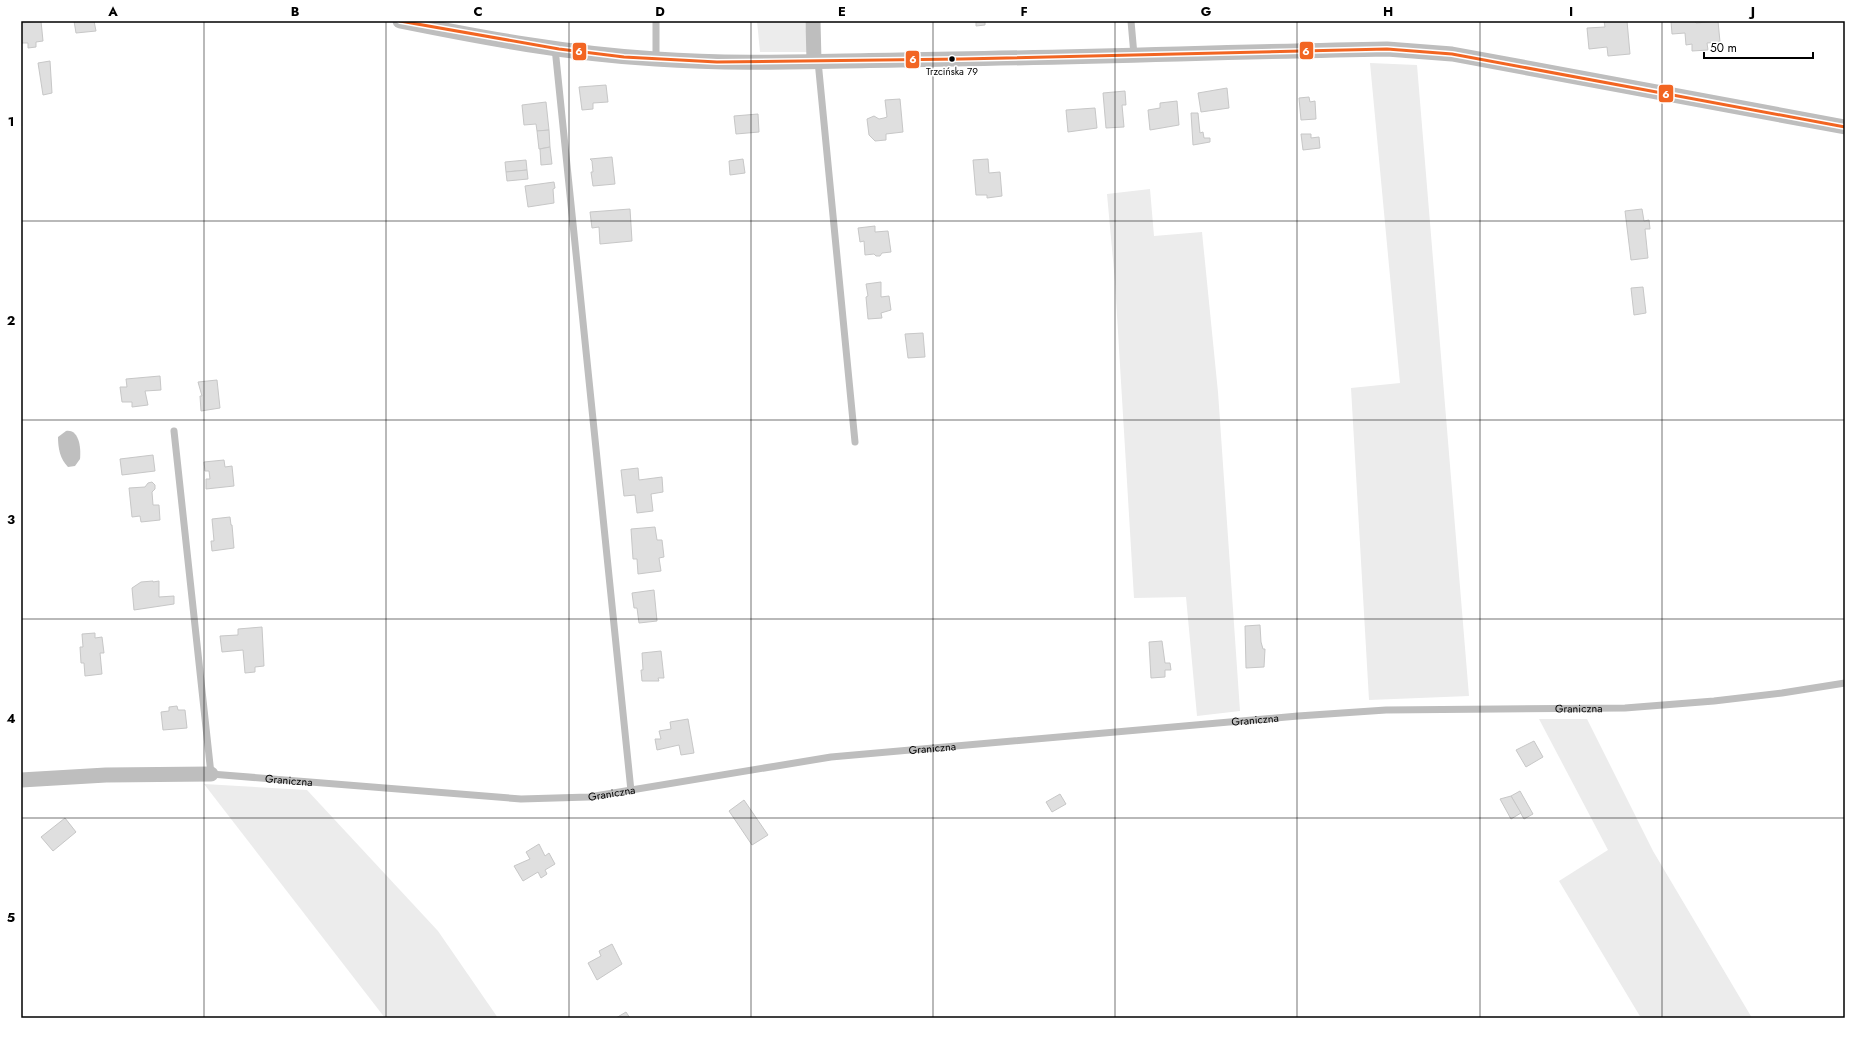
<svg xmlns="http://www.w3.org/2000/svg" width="1866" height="1039" font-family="Jost,sans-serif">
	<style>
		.green { fill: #ececec }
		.water { fill: #bfbfbf }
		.building { fill: #dfdfdf; stroke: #c7c7c7 }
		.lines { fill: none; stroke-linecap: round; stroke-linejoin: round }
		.lane { stroke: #bebebe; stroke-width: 7 }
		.street { stroke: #bebebe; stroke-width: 15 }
		.bus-1-casing { stroke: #fff; stroke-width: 6 }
		.bus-1 { stroke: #f26522; stroke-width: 3 }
		.grid { fill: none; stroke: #000; stroke-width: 1; stroke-opacity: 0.55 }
		.bus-dot { fill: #000; stroke: #fff; stroke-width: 1.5 }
		.labels { text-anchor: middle; stroke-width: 3; stroke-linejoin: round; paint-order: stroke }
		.bus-label { font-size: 10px; fill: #000; stroke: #fff }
		.street-label { font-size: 11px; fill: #000; stroke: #fff }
		.line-badge { stroke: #fff; stroke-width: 1.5 }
		.badge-label { font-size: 11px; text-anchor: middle; font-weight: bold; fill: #fff }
		.neatline { fill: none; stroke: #000; stroke-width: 1.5 }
		.grid-label { font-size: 13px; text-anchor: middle; font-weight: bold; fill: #000 }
	</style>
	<rect width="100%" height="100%" fill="#fff"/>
	<g class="green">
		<path d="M757,21H805L808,52H760Z"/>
		<path d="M1370,63L1417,65L1469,696L1369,700L1351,388L1400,383Z"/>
		<path d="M1150,189L1154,236L1202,232L1218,392L1240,711L1197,716L1186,597L1134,598L1115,282L1107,194Z"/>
		<path d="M1539,719H1587L1653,851L1752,1018H1641L1559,881L1608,850Z"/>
		<path d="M204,784L307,790L438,931L498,1018H385Z"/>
	</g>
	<path class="water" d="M66,431C80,429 81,450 80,459L75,466L68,467C60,459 58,448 58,437Z"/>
	<g class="building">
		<path d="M41,21L43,41L36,42V47L28,48V43H21V23Z"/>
		<path d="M74,21H94L96,31L76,33Z"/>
		<path d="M976,21H985V25L976,26Z"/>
		<path d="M1604,21H1627L1630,54L1608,56L1607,47L1589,49L1587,28L1605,27Z"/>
		<path d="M1671,21H1695L1696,23L1718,21L1720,42L1707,43L1708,50L1692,51V44L1686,45L1685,33L1672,34Z"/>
		<path d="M50,61L52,93L43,95L38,63Z"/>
		<path d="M606,85L608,102L593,103V109L582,110L579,87Z"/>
		<path d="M1227,88L1229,108L1201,112L1198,93Z"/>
		<path d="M1125,91L1126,105H1122L1124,127L1106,128L1103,93Z"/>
		<path d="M1309,97L1310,102L1315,101L1316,119L1301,120L1299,98Z"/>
		<path d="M900,99L903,132L886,134V140L875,141L869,135L867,119L874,116L879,119L884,118L887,117L885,100Z"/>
		<path d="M1177,101L1179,125L1150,130L1148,110L1160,108V103Z"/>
		<path d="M546,102L549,130L537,131L536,124L524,125L522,105Z"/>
		<path d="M1095,108L1097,128L1068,132L1066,110Z"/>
		<path d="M1191,113H1198L1200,133L1203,132L1204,138H1210V142L1193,145Z"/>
		<path d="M758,114L759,132L736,134L734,116Z"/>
		<path d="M549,130L550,147L539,149L537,131Z"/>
		<path d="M1301,134H1311V138L1319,137L1320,148L1303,150Z"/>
		<path d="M550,147L552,164L541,165L540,149Z"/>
		<path d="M612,157L615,184L593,186L591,172H593L592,161L590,159Z"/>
		<path d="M743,159L745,173L730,175L729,161Z"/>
		<path d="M988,159L989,173L1000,172L1002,196L987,198V195H976L973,160Z"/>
		<path d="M526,160L527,170L506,172L505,162Z"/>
		<path d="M527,170L528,179L507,181L506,172Z"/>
		<path d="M554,182L555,188L553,189L554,203L528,207L525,186Z"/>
		<path d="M630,209L632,241L600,244L599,227L592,228L590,212Z"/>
		<path d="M1642,209L1644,221L1649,220L1650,229H1645L1648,258L1631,260L1625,211Z"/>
		<path d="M875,226V232L888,231L891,252L882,253L880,256H876L874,254L865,255L864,241L860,242L858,228Z"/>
		<path d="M881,282V297L889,296L891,310L881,313L882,318L868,319L866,297L868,296L866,284Z"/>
		<path d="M1643,287L1646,313L1634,315L1631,288Z"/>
		<path d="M923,333L925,357L908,358L905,334Z"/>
		<path d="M160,376L161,390L145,391L148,405L132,407V402H122L120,387H127L126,379Z"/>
		<path d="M217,380L220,408L201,411L200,396H202L198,382Z"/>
		<path d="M153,455L155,471L122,475L120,459Z"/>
		<path d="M224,460L225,467L232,466L234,486L206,489V479H210L209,471H205L204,462Z"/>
		<path d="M638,468L639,480L662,477L663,492L651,494L653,511L637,513L635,495L624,496L621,470Z"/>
		<path d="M152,482L155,485V489L152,492L153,505H159L160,520L141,522L140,516L132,517L129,488L145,487L148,483Z"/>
		<path d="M230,517L231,525H232L234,548L212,551L211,541H214L212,519Z"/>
		<path d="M655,527L657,540H662L664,557L659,558L661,571L638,574L637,559H633L631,529Z"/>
		<path d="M153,581V582L159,581V597L174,596V604L134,610L132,588L141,582Z"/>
		<path d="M654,590L657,621L639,623L637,608H634L632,593Z"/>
		<path d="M1260,625L1261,642L1263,649H1265L1264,667L1246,668L1245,626Z"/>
		<path d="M262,627L264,666L255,667V672L245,673L243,650L222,652L220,636L238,635V629Z"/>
		<path d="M95,633V638L102,637L104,653H100L102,674L85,676L84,663H81L80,647H83L82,634Z"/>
		<path d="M1162,641L1165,663H1170L1171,670H1165V677L1151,678L1149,642Z"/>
		<path d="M661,651L664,678H658L659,681H642L641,670H643L642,653Z"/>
		<path d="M177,706L178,710H185L187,728L163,730L161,712L169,711V707Z"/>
		<path d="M688,719L694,753L681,755L679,745L657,750L655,739H661L659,731L671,729L670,722Z"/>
		<path d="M1534,741L1543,757L1526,767L1516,750Z"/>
		<path d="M1520,791L1533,814L1524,819L1511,796Z"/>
		<path d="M1060,794L1066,804L1052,812L1046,802Z"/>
		<path d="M1511,796L1521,813L1511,819L1500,799Z"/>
		<path d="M744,800L768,835L752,845L729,811Z"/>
		<path d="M65,818L76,832L53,851L41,837Z"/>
		<path d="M539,844L545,856L549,853L555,864L545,870L547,874L541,878L538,872L523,881L514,866L530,859L526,852Z"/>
		<path d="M612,944L622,964L597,980L588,963L601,956L599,951Z"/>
		<path d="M626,1012L630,1018H616Z"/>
	</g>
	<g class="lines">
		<g class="lane">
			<path d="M1131,21L1134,55"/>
			<path d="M555,48L631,791"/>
			<path d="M656,59V21"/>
			<path d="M818,61L855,442"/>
			<path id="s1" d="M174,431L211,774L521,799L589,797L831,757L1298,716L1386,710L1625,708L1714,701L1782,693L1845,683"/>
		</g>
		<g class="street">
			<path d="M400,21C484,38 570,54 656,59C737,65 819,61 900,60C1062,58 1225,52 1387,49L1452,54L1845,127"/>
			<path d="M813,21L814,61"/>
			<path d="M21,780L106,775L211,774"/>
		</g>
		<g class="bus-1-casing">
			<path id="bus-1" d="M400,21L559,49L624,57L717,62L961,59L1387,49L1452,54L1845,127"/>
		</g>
		<use href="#bus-1" class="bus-1"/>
	</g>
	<path class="grid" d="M204,21V1018M386,21V1018M569,21V1018M751,21V1018M933,21V1018M1115,21V1018M1297,21V1018M1480,21V1018M1662,21V1018M21,221H1845M21,420H1845M21,619H1845M21,818H1845"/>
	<circle class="bus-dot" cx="952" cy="59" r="3.5"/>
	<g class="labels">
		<g class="bus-label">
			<text x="952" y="75">Trzcińska 79</text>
		</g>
		<g class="street-label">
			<text dy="4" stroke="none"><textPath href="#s1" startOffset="1719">Graniczna</textPath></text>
			<text dy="4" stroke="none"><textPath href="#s1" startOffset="1395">Graniczna</textPath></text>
			<text dy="4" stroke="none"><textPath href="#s1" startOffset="1071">Graniczna</textPath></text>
			<text dy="4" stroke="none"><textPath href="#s1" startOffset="423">Graniczna</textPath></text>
			<text dy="4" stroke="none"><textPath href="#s1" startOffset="747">Graniczna</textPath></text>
		</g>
	</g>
	<g class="line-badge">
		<rect x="1299" y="41" width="15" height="19" rx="4" fill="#f26522"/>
		<rect x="572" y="42" width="15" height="19" rx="4" fill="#f26522"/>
		<rect x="905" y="50" width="15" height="19" rx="4" fill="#f26522"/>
		<rect x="1658" y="84" width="16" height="19" rx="4" fill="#f26522"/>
	</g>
	<g class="badge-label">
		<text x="1306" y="55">6</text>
		<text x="579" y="55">6</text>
		<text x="913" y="63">6</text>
		<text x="1666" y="98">6</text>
	</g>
	<rect width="1866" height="1039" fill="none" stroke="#ffffff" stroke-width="44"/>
	<path d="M1704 52v6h109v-6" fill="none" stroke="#000000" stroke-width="2"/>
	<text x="1710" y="52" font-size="12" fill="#000000" stroke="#ffffff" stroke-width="3" paint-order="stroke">50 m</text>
	<rect x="22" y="22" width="1822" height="995" class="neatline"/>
	<g class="grid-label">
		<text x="113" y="16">A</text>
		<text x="295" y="16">B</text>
		<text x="478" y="16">C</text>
		<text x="660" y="16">D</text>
		<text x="842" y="16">E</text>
		<text x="1024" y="16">F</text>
		<text x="1206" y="16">G</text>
		<text x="1388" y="16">H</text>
		<text x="1571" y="16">I</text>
		<text x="1753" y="16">J</text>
		<text x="11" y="126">1</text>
		<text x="11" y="325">2</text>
		<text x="11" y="524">3</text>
		<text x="11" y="723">4</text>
		<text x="11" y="922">5</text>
	</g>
</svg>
